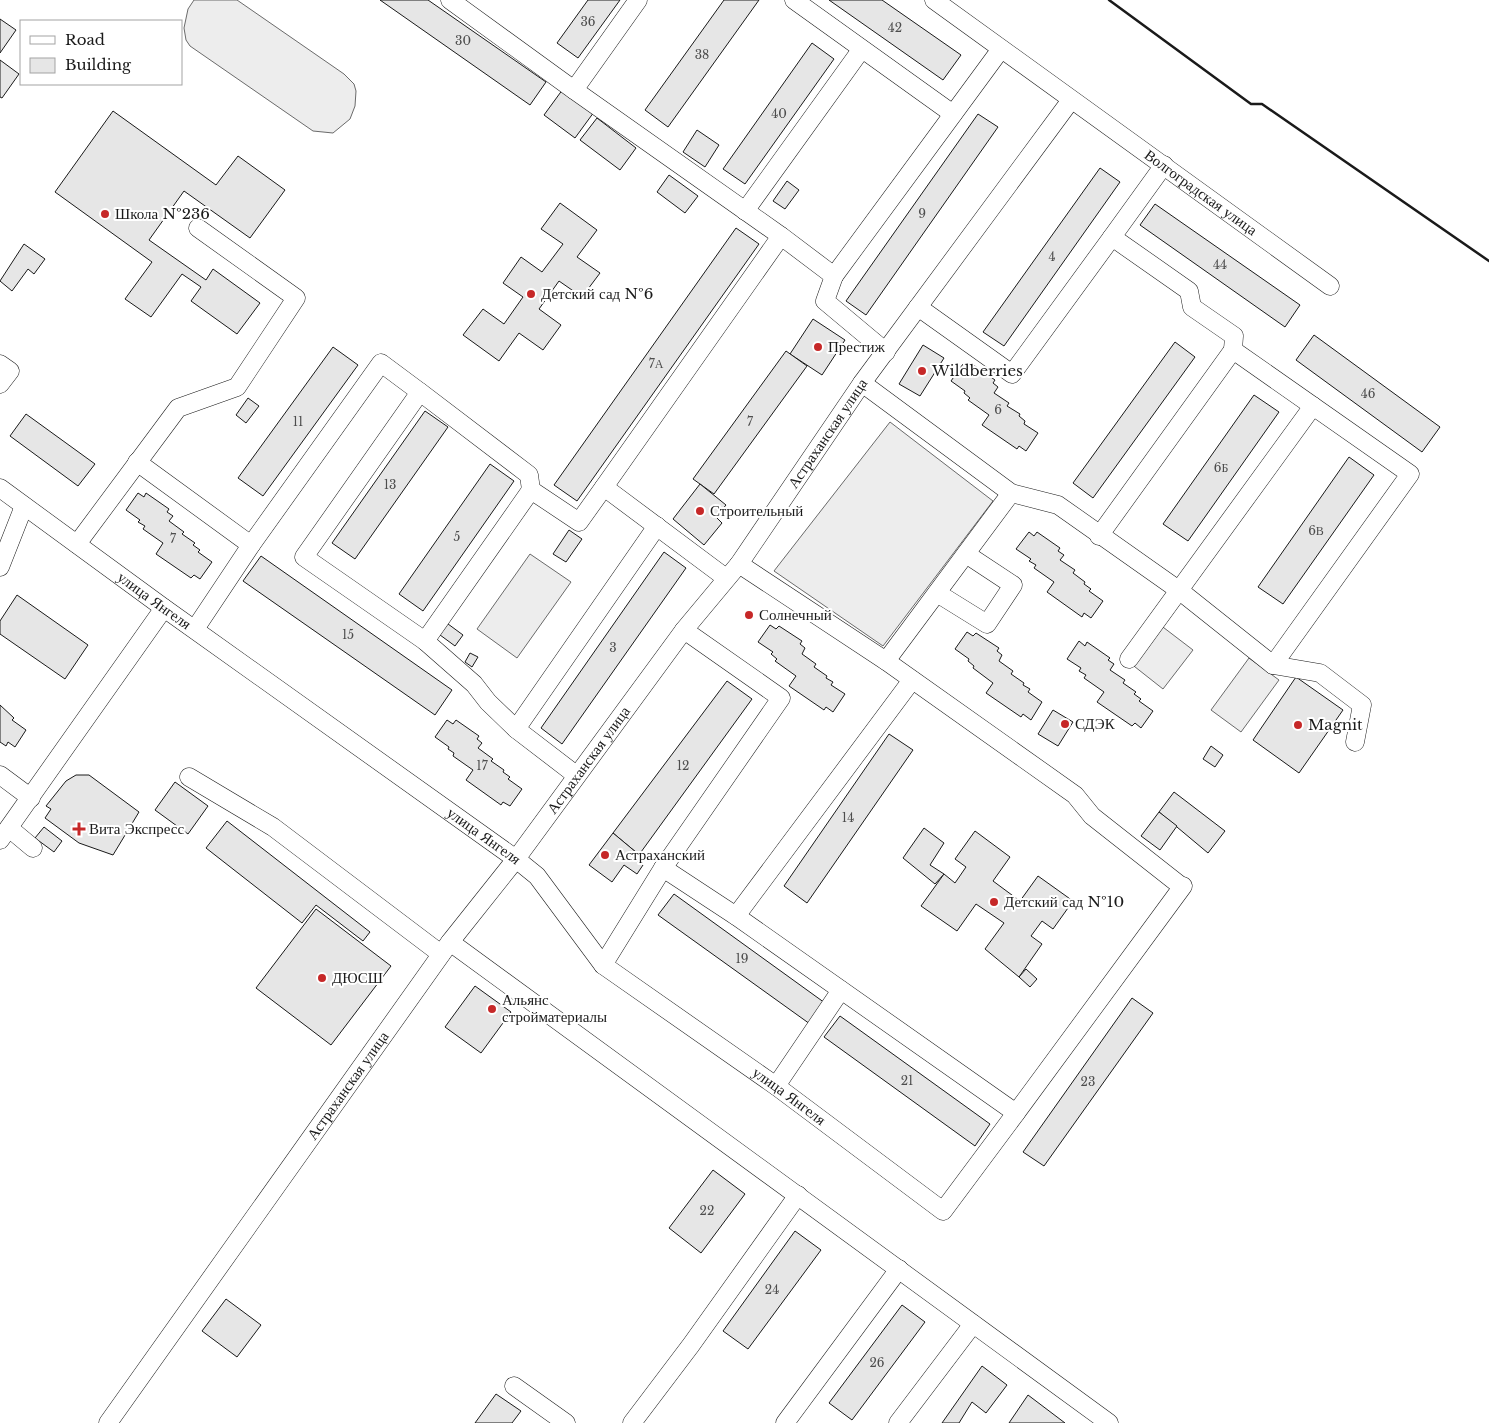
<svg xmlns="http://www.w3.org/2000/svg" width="1489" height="1423" font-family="'Libre Baskerville',serif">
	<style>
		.built { fill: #ededed; stroke: #6a6a6a }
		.building { fill: #e6e6e6; stroke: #1a1a1a }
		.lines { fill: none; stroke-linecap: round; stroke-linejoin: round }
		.minor-casing { stroke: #1a1a1a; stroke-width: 19 }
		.minor { stroke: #fff; stroke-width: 18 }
		.wall { stroke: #1a1a1a; stroke-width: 2.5 }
		.poi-dot { fill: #c62828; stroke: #fff; stroke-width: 2 }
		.labels { text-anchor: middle; stroke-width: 4; stroke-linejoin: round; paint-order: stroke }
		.number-label { font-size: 12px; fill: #4d4d4d }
		.street-label { font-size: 15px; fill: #1a1a1a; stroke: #fff }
		.poi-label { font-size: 15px; fill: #1a1a1a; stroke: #fff; text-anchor: start }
	</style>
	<rect width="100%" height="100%" fill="#fff"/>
	<g class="built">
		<path d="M194,0H237L344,74L354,84L356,91L355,106L350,119L333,133L313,131L190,46L186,40L184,28L188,9Z"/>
		<path d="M890,422L993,501L883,646L774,571Z"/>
		<path d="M530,554L571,582L517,658L477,629Z"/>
		<path d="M1155,621L1193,650L1163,689L1125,659Z"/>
		<path d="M1249,658L1279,680L1241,732L1211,710Z"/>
	</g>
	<g class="building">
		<path d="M380,0H428L546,82L530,105Z"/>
		<path d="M588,0H620L578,58L557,43Z"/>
		<path d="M724,0H759L668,127L645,110Z"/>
		<path d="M829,0H882L961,55L943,80Z"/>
		<path d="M0,19L16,30L0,53Z"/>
		<path d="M812,43L834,59L745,184L723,169Z"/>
		<path d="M0,60L19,74L2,98L0,97Z"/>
		<path d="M563,89L594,112L575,138L544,115Z"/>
		<path d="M113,111L216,185L238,156L285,190L250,238L184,191L149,240L206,280L213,269L260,303L237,334L191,301L201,287L182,274L151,317L125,299L152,262L55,192Z"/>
		<path d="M978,114L998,127L866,315L846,301Z"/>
		<path d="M597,118L636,148L620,170L580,140Z"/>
		<path d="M697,130L719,145L705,167L683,152Z"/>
		<path d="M1100,168L1120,182L1004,346L983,332Z"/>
		<path d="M669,175L698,196L685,213L657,192Z"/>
		<path d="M787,181L799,190L785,209L773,201Z"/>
		<path d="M560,203L597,230L577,257L600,273L582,297L559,281L539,309L561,325L543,350L519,333L499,361L463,335L483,309L504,324L523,297L503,283L521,257L542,272L563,244L541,229Z"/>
		<path d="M1155,204L1300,305L1285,327L1140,225Z"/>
		<path d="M736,228L759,244L577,501L554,485Z"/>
		<path d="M24,244L45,259L34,274L28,269L12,291L0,281Z"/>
		<path d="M813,319L845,340L822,375L790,354Z"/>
		<path d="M1314,335L1440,427L1422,452L1296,360Z"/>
		<path d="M1175,342L1195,357L1093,498L1073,483Z"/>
		<path d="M923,345L944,358L920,396L899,384Z"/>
		<path d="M333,347L358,365L263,496L238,478Z"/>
		<path d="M786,351L807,366L714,494L693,479Z"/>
		<path d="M963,364L969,368L972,364L995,380L993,383L998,387L994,393L1009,403L1007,406L1020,414L1019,416L1025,421L1024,424L1038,433L1026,451L1019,446L1017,449L982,425L989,415L968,400L970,398L964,393L965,391L951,381Z"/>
		<path d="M1254,395L1279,412L1188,541L1163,524Z"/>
		<path d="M248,398L259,406L246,423L236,415Z"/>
		<path d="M425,411L448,427L355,559L332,543Z"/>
		<path d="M26,414L95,464L78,486L10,436Z"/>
		<path d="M1349,457L1374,475L1283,604L1258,587Z"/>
		<path d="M490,464L514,481L423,611L399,594Z"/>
		<path d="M700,484L726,505L716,517L722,523L704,545L673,519Z"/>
		<path d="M138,493L144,497L146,493L169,509L167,512L173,516L169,521L184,532L182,534L195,543L193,545L200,550L198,552L212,562L200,579L194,575L191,578L156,554L163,543L143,529L145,526L138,522L140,520L126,510Z"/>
		<path d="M569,530L582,539L566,562L553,554Z"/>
		<path d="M1029,532L1034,536L1037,532L1060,548L1058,551L1064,555L1060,560L1075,570L1073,573L1085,582L1084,584L1091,589L1089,591L1103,601L1091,618L1084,613L1082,617L1047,592L1054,582L1034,568L1036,565L1029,561L1031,559L1016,549Z"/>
		<path d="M664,552L686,568L562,744L541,728Z"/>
		<path d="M261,556L452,690L435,715L243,581Z"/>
		<path d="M17,595L88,645L65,679L0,634V621Z"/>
		<path d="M444,621L463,635L455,646L436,632Z"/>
		<path d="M770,625L776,629L779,626L802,641L800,644L805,648L802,654L816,664L814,667L827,676L826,678L833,682L831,685L845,694L833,712L826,707L824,710L789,686L796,676L775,661L777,659L771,654L773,652L758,642Z"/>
		<path d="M967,632L973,636L976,633L999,648L997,651L1002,655L999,661L1013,671L1011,674L1024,683L1023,685L1030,689L1028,692L1042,702L1031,720L1023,714L1021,717L986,693L993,683L973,668L974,666L968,661L969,659L955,649Z"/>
		<path d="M1079,641L1085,646L1087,642L1110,658L1108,660L1114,664L1110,670L1125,680L1123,683L1136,692L1134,694L1141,699L1139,701L1153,711L1141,728L1135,723L1132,726L1097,702L1104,692L1084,678L1086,675L1079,671L1081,668L1067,659Z"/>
		<path d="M470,653L478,657L472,667L465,662Z"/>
		<path d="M1296,677L1343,710L1299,773L1253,740Z"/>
		<path d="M727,681L752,699L641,852L637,853L613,833Z"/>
		<path d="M0,705L14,718L12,720L26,730L15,747L8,742L6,746L0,742Z"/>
		<path d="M1053,710L1073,722L1058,746L1038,734Z"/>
		<path d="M447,720L453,724L456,720L479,736L477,739L482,743L478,748L493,759L491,761L504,770L503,772L510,777L508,779L522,789L510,806L503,802L501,805L466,780L473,770L453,756L454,753L448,749L449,747L435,737Z"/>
		<path d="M889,734L913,750L807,903L784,886Z"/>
		<path d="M1211,746L1223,755L1215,767L1203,759Z"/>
		<path d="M76,775H89L139,812L113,855L79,843L45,818L51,809L46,806L66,781Z"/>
		<path d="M175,782L208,806L188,834L155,810Z"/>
		<path d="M1174,792L1225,831L1208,853L1159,812Z"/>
		<path d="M1159,812L1177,826L1160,850L1141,836Z"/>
		<path d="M227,821L370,932L363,941L316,905L302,923L206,848Z"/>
		<path d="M44,827L62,841L54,852L35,838Z"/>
		<path d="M924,828L944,843L930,865L944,874L935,884L903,858Z"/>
		<path d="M975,831L1010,857L993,881L1020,901L1038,876L1073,901L1053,929L1042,921L1031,936L1042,944L1019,977L985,949L1004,923L976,904L957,931L921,906L944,874L955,883L966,867L955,859Z"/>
		<path d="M613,833L637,853L630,856L643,865L637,874L624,865L612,882L589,865Z"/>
		<path d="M674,894L825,1003L810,1024L658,915Z"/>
		<path d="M316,909L391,966L331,1045L256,988Z"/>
		<path d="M1026,969L1037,979L1030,987L1019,977Z"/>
		<path d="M475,986L511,1012L481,1053L445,1027Z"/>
		<path d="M1132,998L1153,1013L1044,1166L1023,1152Z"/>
		<path d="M840,1016L990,1124L975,1146L824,1037Z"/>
		<path d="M713,1170L745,1194L701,1253L669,1228Z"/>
		<path d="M795,1231L821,1250L748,1349L723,1331Z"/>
		<path d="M226,1299L261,1325L237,1357L202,1331Z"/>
		<path d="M902,1305L925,1322L852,1420L829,1403Z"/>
		<path d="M982,1366L1007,1385L986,1413L972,1402L959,1423H942Z"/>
		<path d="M496,1394L521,1411L512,1423H475Z"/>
		<path d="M1028,1395L1065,1423H1009Z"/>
	</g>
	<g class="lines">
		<g class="minor-casing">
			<g id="minor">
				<path d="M450,0L574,90L781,236"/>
				<path d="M794,0L953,114"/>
				<path id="s1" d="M934,0L1330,286"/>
				<path d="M574,90L638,0"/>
				<path d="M745,211L861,50"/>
				<path d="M834,276L1001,49"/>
				<path d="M918,307L1012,374L1112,237"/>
				<path d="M0,364L10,371L0,384"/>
				<path d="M862,383L1011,493L1058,505L1180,591L1273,665L1410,474L1233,350L1234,336L1192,307L1189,291L1112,237L1164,165"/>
				<path d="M420,392L529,475L531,490"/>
				<path d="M137,462L251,545L195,629"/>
				<path d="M604,487L781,236L834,276L825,301L886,352"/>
				<path id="s2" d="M0,488L164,608L516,859L537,876L603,965L776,1086L943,1211L1016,1113L736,916L663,868"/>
				<path d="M1099,536L1233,350"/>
				<path d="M77,544L178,408L237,387L296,298L198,228"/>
				<path d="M251,545L381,363L420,392L304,557L425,641L531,490L579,522L604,487L726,578"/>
				<path d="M739,564L886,661L1075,795L1092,816L1181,886"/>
				<path d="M0,567L24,506"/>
				<path d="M937,593L987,624L1013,585L966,554"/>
				<path d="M425,641L474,684L488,702L516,729"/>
				<path d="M1129,659L1313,406"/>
				<path d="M886,661L1011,493"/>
				<path d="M1273,665L1320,673L1362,705L1355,742"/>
				<path d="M0,775L31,798"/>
				<path d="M576,775L516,729L657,526"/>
				<path d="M189,777L273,827L441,954"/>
				<path d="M9,828L33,848"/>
				<path d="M0,840L164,608"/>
				<path d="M736,916L912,680"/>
				<path d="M450,942L1109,1423"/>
				<path d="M603,965L663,868L781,698L684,630"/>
				<path d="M776,1086L841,990"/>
				<path d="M1016,1113L1183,886"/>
				<path d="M514,1386L566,1423"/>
				<path id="s3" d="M108,1423L450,942L516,859L684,630L739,564L862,383L1071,100"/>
				<path d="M632,1423L691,1345L798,1195"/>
				<path d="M785,1423L899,1269"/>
				<path d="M898,1423L973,1324"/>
			</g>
		</g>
		<use href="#minor" class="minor"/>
		<path class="wall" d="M1109,0L1251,104H1262L1489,261"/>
	</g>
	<g class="poi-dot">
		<circle cx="105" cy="214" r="5"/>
		<circle cx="531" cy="294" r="5"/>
		<circle cx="818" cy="347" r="5"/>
		<circle cx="922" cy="371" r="5"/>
		<circle cx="700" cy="511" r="5"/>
		<circle cx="749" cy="615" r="5"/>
		<circle cx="1065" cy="724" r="5"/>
		<circle cx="1298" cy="725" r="5"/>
		<path d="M76.5 821.5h5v5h5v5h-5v5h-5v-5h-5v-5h5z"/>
		<circle cx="605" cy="855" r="5"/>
		<circle cx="994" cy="902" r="5"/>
		<circle cx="322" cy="978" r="5"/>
		<circle cx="492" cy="1009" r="5"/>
	</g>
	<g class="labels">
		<g class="number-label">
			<text x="588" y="26">36</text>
			<text x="895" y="32">42</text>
			<text x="463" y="45">30</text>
			<text x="702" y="59">38</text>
			<text x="779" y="118">40</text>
			<text x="922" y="218">9</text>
			<text x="1052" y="261">4</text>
			<text x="1220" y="269">44</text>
			<text x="656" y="368">7А</text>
			<text x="1368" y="398">46</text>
			<text x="998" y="414">6</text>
			<text x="298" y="426">11</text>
			<text x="750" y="426">7</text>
			<text x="1221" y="472">6Б</text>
			<text x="390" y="489">13</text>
			<text x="1316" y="535">6В</text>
			<text x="457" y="541">5</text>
			<text x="173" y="543">7</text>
			<text x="348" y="639">15</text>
			<text x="613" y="652">3</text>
			<text x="482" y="770">17</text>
			<text x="683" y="770">12</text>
			<text x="848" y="822">14</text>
			<text x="742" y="963">19</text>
			<text x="907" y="1085">21</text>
			<text x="1088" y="1086">23</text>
			<text x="707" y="1215">22</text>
			<text x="772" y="1294">24</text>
			<text x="877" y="1367">26</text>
		</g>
		<g class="street-label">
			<text dy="5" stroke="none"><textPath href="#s1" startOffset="329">Волгоградская улица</textPath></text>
			<text dy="5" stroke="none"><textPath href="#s3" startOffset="1224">Астраханская улица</textPath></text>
			<text dy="5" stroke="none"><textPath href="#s2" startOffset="191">улица Янгеля</textPath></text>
			<text dy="5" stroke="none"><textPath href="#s3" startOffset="819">Астраханская улица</textPath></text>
			<text dy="5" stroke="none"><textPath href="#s2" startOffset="596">улица Янгеля</textPath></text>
			<text dy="5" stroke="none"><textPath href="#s3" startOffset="414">Астраханская улица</textPath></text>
			<text dy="5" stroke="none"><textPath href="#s2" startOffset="1001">улица Янгеля</textPath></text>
		</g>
		<g class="poi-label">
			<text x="115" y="219">Школа №236</text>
			<text x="541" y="299">Детский сад №6</text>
			<text x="828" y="352">Престиж</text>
			<text x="932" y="376">Wildberries</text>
			<text x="710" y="516">Строительный</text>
			<text x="759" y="620">Солнечный</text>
			<text x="1075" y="729">СДЭК</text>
			<text x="1308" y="730">Magnit</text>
			<text x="89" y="834">Вита Экспресс</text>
			<text x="615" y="860">Астраханский</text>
			<text x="1004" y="907">Детский сад №10</text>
			<text x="332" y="983">ДЮСШ</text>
			<text x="502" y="1005">Альянс<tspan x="502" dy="17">стройматериалы</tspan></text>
		</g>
	</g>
	<rect x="20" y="20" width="162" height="65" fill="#ffffff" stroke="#a3a3a3"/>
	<rect x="30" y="36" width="25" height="8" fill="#ffffff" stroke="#a3a3a3"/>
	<text x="65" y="45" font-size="15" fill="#1a1a1a">Road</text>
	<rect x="30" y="58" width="25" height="15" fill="#e6e6e6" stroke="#a3a3a3"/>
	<text x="65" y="70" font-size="15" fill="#1a1a1a">Building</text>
</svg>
